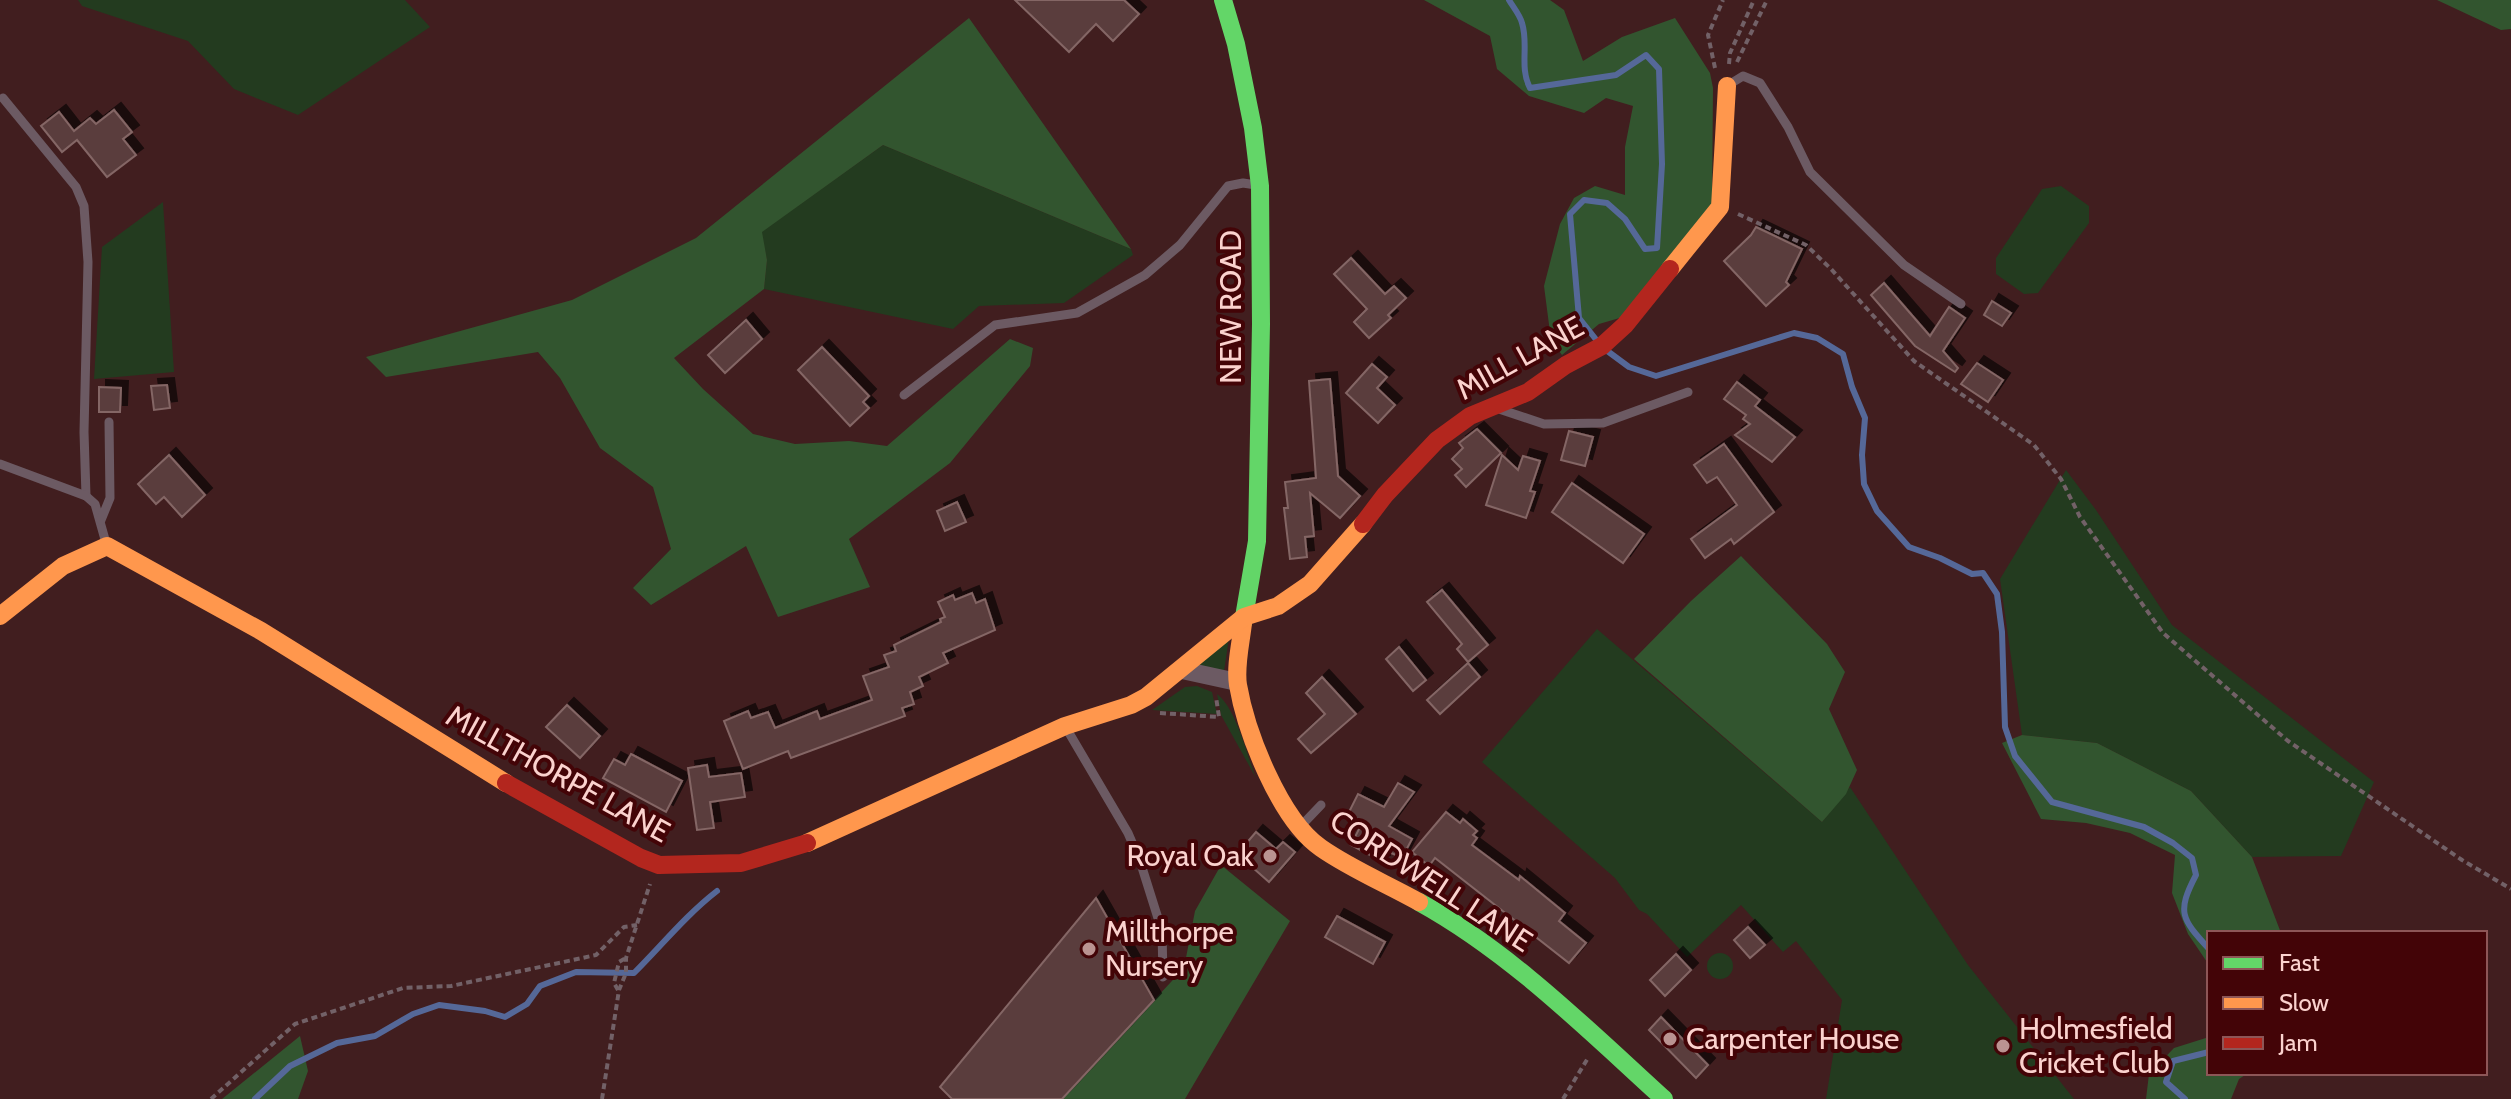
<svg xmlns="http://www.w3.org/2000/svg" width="2511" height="1099" font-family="Cabin,sans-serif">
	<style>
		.green { fill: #233b1f }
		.forest { fill: #32552f }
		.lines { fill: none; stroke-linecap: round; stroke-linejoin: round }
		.stream { stroke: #556898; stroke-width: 6 }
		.building { fill: #5a3e3e; stroke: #846665; stroke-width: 2; filter: url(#shadow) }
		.path { stroke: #726167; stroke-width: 4; stroke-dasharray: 6 4; stroke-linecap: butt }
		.lane { stroke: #6c5a63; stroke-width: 9 }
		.street { stroke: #6c5a63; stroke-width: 18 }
		.fast { stroke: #63d668; stroke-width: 18 }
		.slow { stroke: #ff974d; stroke-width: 18 }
		.jam { stroke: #b3261e; stroke-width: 18 }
		.poi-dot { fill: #ba9391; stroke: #430407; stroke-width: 3 }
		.labels { text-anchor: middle; stroke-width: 8; stroke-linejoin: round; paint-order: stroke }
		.street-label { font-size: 30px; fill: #fbd2ce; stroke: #430407 }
		.poi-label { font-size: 30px; fill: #fbd2ce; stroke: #430407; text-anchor: start }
	</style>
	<defs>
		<filter id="shadow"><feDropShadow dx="7" dy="-7" stdDeviation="0" flood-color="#0009"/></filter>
	</defs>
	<rect width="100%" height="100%" fill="#411e1f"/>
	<g class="green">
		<path d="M78,0H405L430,27L298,115L234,89L188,41L82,6Z"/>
		<path d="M883,145L1131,249L1133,255L1064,303L979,306L953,329L764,289L767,260L761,232Z"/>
		<path d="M2061,186L2089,206V223L2038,293L2024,294L1996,274V258L2042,189Z"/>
		<path d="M163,202L174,372L94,379L102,247Z"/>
		<path d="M2066,470L2096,510L2172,625L2374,782L2341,856L2252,857L2191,791L2097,743L2022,735L2000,579Z"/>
		<path d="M1597,629L1822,822L1850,787L1968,965L2074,1099H1826L1842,1000L1796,941L1783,952L1741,905L1687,957L1647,914L1639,910L1615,878L1482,762Z"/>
		<path d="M1229,638L1224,671L1196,667Z"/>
		<path d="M1197,686L1212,692L1217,714L1152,710L1185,687Z"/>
		<path d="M1217,694C1236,708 1247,755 1256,778L1221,715Z"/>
		<circle cx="1720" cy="966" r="13"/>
	</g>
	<g class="forest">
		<path d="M1424,0H1550L1564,10L1583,61L1622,37L1675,18L1710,73L1713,88L1712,205L1623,317L1599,324L1562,355L1551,340L1544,286L1560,224L1574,198L1595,186L1625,195V147L1633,106L1606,98L1584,113L1529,96L1497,69L1490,36Z"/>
		<path d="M2437,0H2511V29L2501,30Z"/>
		<path d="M969,18L1131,249L883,145L762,232L767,260L764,289L674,358L703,389L753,434L795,444L849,441L887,446L1010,339L1033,348L1030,366L950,463L849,539L870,587L778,617L746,546L651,605L633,588L671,549L653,487L600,448L560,378L538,352L386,377L366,357L572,300L696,238Z"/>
		<path d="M1741,556L1827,644L1845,672L1829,709L1857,770L1846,794L1822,822L1634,659L1691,601Z"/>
		<path d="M2022,735L2097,743L2191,791L2252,857L2281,933H2209V965L2188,934L2172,893L2175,855L2130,833L2086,823L2041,819L2002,743Z"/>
		<path d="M1221,865L1290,921L1185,1099H1062L1184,968L1195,911Z"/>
		<path d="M300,1036L308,1071L298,1099H222Z"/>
		<path d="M2209,1037V1073H2248L2239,1079L2231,1099H2146L2149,1074L2174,1048Z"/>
	</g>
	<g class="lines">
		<g class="stream">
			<path d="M1509,0C1513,7 1520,15 1522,23C1529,45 1519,67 1530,88L1616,75L1646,55L1659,69L1662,164L1657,248L1645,249L1625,219L1607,203L1584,200L1570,214L1579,318L1598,342"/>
			<path d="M1606,350L1629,367L1656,376L1794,333L1817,338L1843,354L1852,387L1865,418L1862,455L1864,484L1877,511L1909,547L1940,558L1972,574L1983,573L1997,594L2002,632L2005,727L2015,756L2052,802L2144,827L2173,843L2192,858L2196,875C2176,913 2182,919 2209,949"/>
			<path d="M255,1099L290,1066L337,1043L375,1036L413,1014L439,1005L485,1011L505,1017L527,1004L540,986L576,972L634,973C662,945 686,915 717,891"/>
			<path d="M2185,1099L2166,1082L2173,1061L2209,1052"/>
		</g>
	</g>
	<g class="building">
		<path d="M1015,0H1124L1139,14L1113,41L1096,24L1069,52Z"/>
		<path d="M114,110L132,132L123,139L136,155L107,177L77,140L62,152L41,126L59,112L74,131L90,118L96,124Z"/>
		<path d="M1756,227L1802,249L1786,282L1789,285L1766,306L1724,261L1751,235Z"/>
		<path d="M1351,258L1385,294L1394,286L1406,298L1388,315L1391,318L1369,338L1354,322L1367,309L1334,274Z"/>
		<path d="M1884,283L1930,336L1949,307L1965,318L1943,351L1958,368L1955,372L1915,346L1871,295Z"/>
		<path d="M1992,301L2011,313L2002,326L1984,315Z"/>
		<path d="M746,320L762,339L725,373L708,355Z"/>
		<path d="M822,347L869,396L863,402L869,408L850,426L798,370Z"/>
		<path d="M1977,363L2003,380L1988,402L1961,384Z"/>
		<path d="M1372,364L1387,377L1377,388L1395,405L1378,423L1346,393Z"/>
		<path d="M1330,379L1338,476L1360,496L1340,518L1310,493L1314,536L1305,537L1307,557L1290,559L1284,508H1288L1285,482L1316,478L1309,381Z"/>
		<path d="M1737,382L1760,400L1755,406L1795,437L1772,462L1735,435L1750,424L1743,419L1746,415L1724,399Z"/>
		<path d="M167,385L170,408L154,410L151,386Z"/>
		<path d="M99,387L121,388L120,412H99Z"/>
		<path d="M1477,429L1501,453L1466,487L1455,475L1462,469L1452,459L1463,448L1459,443Z"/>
		<path d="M1569,431L1593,437L1585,466L1561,460Z"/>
		<path d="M1724,444L1774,512L1734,544L1731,539L1705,558L1691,539L1737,505L1717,477L1707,483L1694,465Z"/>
		<path d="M169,455L205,495L182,517L164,497L156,504L138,484Z"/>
		<path d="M1502,455L1518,470L1523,456L1540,461L1530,491L1535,492L1526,518L1486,505Z"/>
		<path d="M1572,483L1644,534L1623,563L1552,512Z"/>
		<path d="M957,502L966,522L945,531L937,511Z"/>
		<path d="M1442,590L1488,645L1468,662L1457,649L1462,644L1427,602Z"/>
		<path d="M972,593L976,603L985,599L995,630L943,653L948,663L919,677L923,686L910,692L914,704L902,708L905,716L791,758L788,751L743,769L724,721L748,711L751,718L768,712L775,728L817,711L820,719L872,700L863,676L889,667L884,655L896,651L894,645L941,622L940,619L945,617L938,602L953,595L955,600Z"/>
		<path d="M1399,647L1426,680L1413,691L1386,659Z"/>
		<path d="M1468,663L1480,677L1440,714L1427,700Z"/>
		<path d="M1322,677L1356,714L1311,753L1298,739L1325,714L1306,693Z"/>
		<path d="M567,705L600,736L580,758L546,727Z"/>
		<path d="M631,754L682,781L666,812L603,778L614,759L625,765Z"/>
		<path d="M707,765L709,777L741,773L745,797L710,802L714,828L697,830L688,768Z"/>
		<path d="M1398,783L1414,792L1389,826L1412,839L1402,858L1389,852L1383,862L1351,845L1362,823L1347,816L1358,794L1384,807Z"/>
		<path d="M1446,812L1460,823L1463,819L1477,831L1473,835L1477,838L1472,845L1519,880L1520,876L1565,913L1559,921L1586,943L1569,963L1435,858L1429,866L1412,852Z"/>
		<path d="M1256,832L1276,849L1283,842L1295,852L1269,882L1244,860L1251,852L1244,846Z"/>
		<path d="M1096,898L1154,1000L1062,1099H952L940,1087Z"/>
		<path d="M1337,916L1385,942L1373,964L1325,937Z"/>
		<path d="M1748,927L1765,945L1750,958L1734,940Z"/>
		<path d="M1676,954L1691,970L1665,996L1650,980Z"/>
		<path d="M1661,1017L1708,1065L1696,1078L1649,1030Z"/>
	</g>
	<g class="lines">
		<g class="path">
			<path d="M1737,62L1767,0"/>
			<path d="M1729,64L1730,53L1754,0"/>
			<path d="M1715,68L1708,35L1723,0"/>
			<path d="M1738,214L1806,245L1831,269L1914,361L2034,445L2061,479L2080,517L2163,633L2288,741L2462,860L2511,889"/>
			<path d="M1160,713L1219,717L1216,697"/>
			<path d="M618,990L614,983L619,962L626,958"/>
			<path d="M211,1099L295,1024L403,988L451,986L596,955L624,927L637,925"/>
			<path d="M602,1099L619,990L626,973V958L650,884"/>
			<path d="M1563,1099L1588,1058"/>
		</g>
		<g class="lane">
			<path d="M1730,84L1743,76L1760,83L1788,127L1810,172L1904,265L1961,304"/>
			<path d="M3,98L76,187L84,206L88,262L84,432L86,496"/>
			<path d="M904,395L995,325L1077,313L1145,275L1180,245L1228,186L1243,183L1256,185"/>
			<path d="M1499,409L1544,424L1603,423L1688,392"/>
			<path d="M0,464L86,496L95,504L106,543"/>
			<path d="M101,520L110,498L109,422"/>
			<path d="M1065,726L1128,833L1140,861L1162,931L1163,977"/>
			<path d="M1300,827L1321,805"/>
		</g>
		<path class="street" d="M1182,670L1237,682"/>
		<g class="fast">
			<path d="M1223,0L1236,44L1253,128L1260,186L1261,324L1257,541L1243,623"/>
			<path d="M1419,902C1510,952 1587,1029 1664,1099"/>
		</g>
		<g class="slow">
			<path d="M1670,269L1720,207L1727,86"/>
			<path d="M0,616L63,566L107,546L261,631L506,783"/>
			<path d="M1243,623C1241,642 1235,666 1238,685C1246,732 1280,820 1321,848C1351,869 1387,884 1419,902"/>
			<path d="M807,843L1065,726L1131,705L1146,697L1244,617L1278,606L1310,584L1363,524"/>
		</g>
		<g class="jam">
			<path d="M1363,524L1385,495L1437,440L1470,416L1528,392L1566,365L1602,346L1625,325L1670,269"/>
			<path d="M506,783L641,858L659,865L741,863L807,843"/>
		</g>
	</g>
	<g class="poi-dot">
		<circle cx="1270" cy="856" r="8"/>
		<circle cx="1089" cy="949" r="8"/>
		<circle cx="1670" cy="1039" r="8"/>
		<circle cx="2003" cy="1046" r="8"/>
	</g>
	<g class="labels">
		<g class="street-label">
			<text transform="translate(1231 307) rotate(-90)" y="10">NEW ROAD</text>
			<text transform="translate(1520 358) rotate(-29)" y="10">MILL LANE</text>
			<text transform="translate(558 774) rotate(29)" y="10">MILLTHORPE LANE</text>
			<text transform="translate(1431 881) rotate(33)" y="10">CORDWELL LANE</text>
		</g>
		<g class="poi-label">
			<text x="1254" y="866" text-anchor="end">Royal Oak</text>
			<text x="1105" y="942">Millthorpe<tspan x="1105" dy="34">Nursery</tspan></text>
			<text x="2019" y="1039">Holmesfield<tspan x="2019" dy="34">Cricket Club</tspan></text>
			<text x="1686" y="1049">Carpenter House</text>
		</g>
	</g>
	<rect x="2207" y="931" width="280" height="144" fill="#430407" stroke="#8d5657" stroke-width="2"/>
	<rect x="2223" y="957" width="40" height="12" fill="#63d668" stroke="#8d5657" stroke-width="2"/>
	<text x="2279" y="971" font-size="24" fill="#fbd2ce">Fast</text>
	<rect x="2223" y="997" width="40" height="12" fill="#ff974d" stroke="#8d5657" stroke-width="2"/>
	<text x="2279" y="1011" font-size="24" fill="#fbd2ce">Slow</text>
	<rect x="2223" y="1037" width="40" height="12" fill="#b3261e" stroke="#8d5657" stroke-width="2"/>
	<text x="2279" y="1051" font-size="24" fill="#fbd2ce">Jam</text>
</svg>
